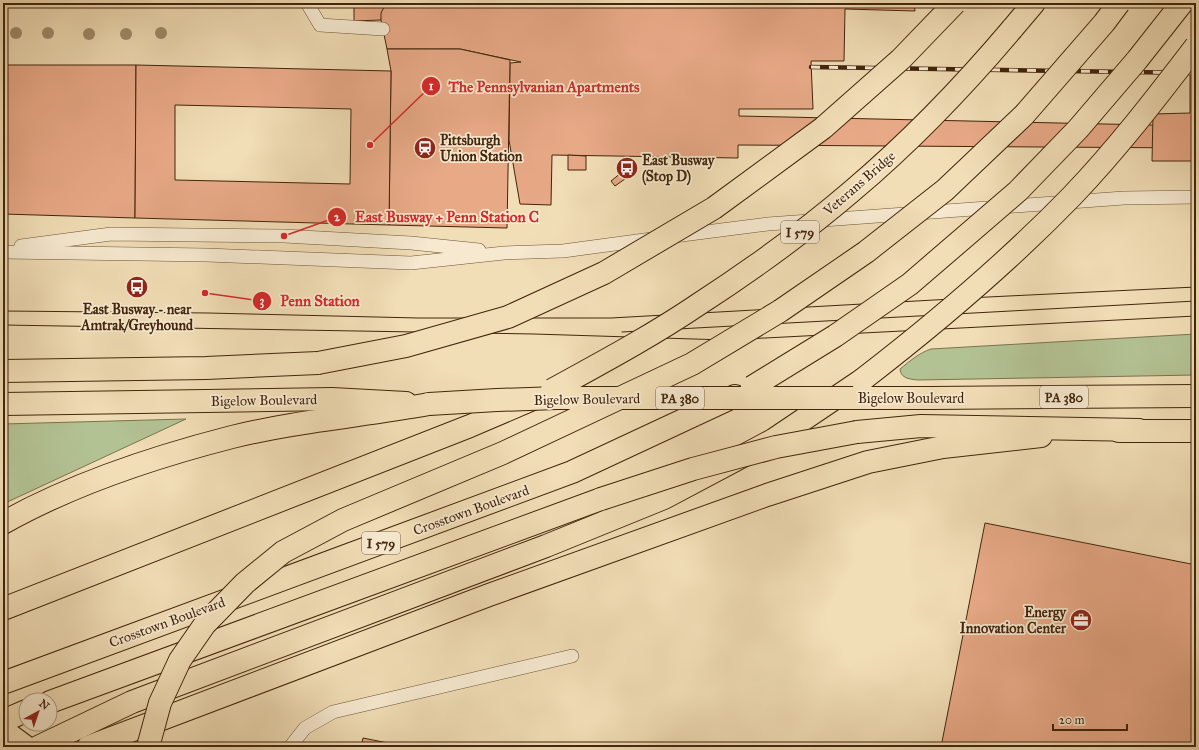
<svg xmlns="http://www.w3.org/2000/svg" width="1199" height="750" font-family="'IM FELL Great Primer',serif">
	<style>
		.green { fill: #b3c293; stroke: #7a7450 }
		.building { fill: #e8a987; stroke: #42250c; fill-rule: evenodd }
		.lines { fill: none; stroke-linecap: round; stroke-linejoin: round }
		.service-casing { stroke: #6e5336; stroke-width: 14 }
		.primary-casing { stroke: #42250c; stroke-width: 24 }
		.motorway-casing { stroke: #42250c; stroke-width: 24 }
		.service { stroke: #f6e9d0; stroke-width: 13 }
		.primary { stroke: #f1ddb6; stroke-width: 22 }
		.motorway { stroke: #f1ddb6; stroke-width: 22 }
		.tram { stroke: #42250c; stroke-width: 1 }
		.rail-casing { stroke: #42250c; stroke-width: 4.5 }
		.rail { stroke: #f6e9d0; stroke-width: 3; stroke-dasharray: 9; stroke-linecap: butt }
		.primary-bridge-casing { stroke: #42250c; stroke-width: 24; stroke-linecap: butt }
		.motorway-bridge-casing { stroke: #42250c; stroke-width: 24; stroke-linecap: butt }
		.primary-bridge { stroke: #f1ddb6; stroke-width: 22 }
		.motorway-bridge { stroke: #f1ddb6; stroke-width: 22 }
		.tree { fill: #a08d6b }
		.labels { text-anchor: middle; stroke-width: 3.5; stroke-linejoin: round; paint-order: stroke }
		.shield { fill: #f6e9d0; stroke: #786047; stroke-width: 1 }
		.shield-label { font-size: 13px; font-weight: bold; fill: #42250c }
		.poi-label { font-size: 14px; font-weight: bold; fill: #42250c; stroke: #f6e9d0; text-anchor: start }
		.street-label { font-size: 14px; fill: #42250c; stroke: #f6e9d0 }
		.leader { fill: none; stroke: #d62828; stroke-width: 1.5 }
		.callout-dot { fill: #d62828; stroke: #f6e9d0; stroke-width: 1.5 }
		.mark-label { font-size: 12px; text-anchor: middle; font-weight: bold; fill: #fff }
		.callout-label { font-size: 15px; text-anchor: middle; font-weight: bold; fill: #d62828; stroke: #f6e9d0; stroke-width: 3.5; stroke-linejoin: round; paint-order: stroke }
	</style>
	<rect width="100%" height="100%" fill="#f1ddb6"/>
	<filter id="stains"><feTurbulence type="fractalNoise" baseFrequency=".005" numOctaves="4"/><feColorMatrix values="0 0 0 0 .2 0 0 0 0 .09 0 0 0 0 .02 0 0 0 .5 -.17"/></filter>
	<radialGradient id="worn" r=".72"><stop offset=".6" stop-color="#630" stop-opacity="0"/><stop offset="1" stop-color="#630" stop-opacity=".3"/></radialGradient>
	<g class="green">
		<path d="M1196,334V375L918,380C910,379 901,379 900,369C910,361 919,353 931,349Z"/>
		<path d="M186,419L3,504V424Z"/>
	</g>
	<g class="building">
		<path d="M328,3H376L384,8L381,20L354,21V4Z"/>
		<path d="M386,3H914L915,11L845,9L844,61H811L813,109H739V116L1196,126V148L738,145V158L552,155L551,205L520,204L509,140L510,63L521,62L460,49H387L381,20V13Z"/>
		<path d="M387,49H460L510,60L507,228L389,225L391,71Z"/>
		<path d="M3,65H136L135,218L3,214Z"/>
		<path d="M136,65L391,71L389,225L135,218ZM175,105L351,109L350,184L175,180Z"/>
		<path d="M1190,65H1196V161H1152L1153,114L1190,113Z"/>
		<path d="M568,155L586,156V170H568Z"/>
		<path d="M627,168L632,174L615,186L611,181Z"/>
		<path d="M985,523L1196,565V747H941Z"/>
		<path d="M363,738L408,747H361Z"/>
	</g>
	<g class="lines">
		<g class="service-casing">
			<g id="service">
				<path d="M307,3L320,25L383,29"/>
				<path d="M674,236L768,224L1124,198L1196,197"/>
				<path d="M21,246L111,234L284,236L411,243L479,250"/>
				<path d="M3,252L207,255L411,263L504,253L563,251L652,239"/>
				<path d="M290,747L305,728L333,712L572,656"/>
			</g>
		</g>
		<g class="primary-casing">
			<g id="primary">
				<path d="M932,398L1196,396"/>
				<path d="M3,404L332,399L406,403"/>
				<path d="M1119,431H1196"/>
				<path d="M3,730L26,747"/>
				<path d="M88,747L489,595L767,495L868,462L943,447L1041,436"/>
			</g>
		</g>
		<g class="motorway-casing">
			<g id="motorway">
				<path d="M1012,29L1034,3"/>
				<path d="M3,371L206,368L318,363"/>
				<path d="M857,432L921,426L1139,430"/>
				<path d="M3,523C74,483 154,457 232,437C296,421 363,416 429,404"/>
				<path d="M3,609L470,426L533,399"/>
				<path d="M3,683L572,472L735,396"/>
				<path d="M50,702L601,499"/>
				<path d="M3,721L26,711"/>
				<path d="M38,747L132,702L546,546L664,498L773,440L862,380"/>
			</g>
		</g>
		<use href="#service" class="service"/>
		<use href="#primary" class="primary"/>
		<use href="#motorway" class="motorway"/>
		<g class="tram">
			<path d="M3,311L208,313L418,318H611L988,297L1196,287"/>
			<path d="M3,325L534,334L726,340L1196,316"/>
			<path d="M622,332L1196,301"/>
		</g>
		<g class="rail-casing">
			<path id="rail" d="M811,67L1196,73"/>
		</g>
		<use href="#rail" class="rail"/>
		<g class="primary-bridge-casing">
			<path id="primary-bridge" d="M429,404L497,400L557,398H932"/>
		</g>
		<g class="motorway-bridge-casing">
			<g id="motorway-bridge">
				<path d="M318,363L406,346L508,317L604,273L714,208L823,128L901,59L955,3"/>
				<path d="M862,380C936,323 1007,263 1072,196C1117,149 1157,97 1196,46"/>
				<path d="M752,387L835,336L910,284L1018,191L1078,129L1137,60L1182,3"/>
				<path d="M552,390C601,363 650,337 696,306C750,271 803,233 852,191C910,142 963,87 1012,29"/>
				<path d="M601,499L693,469L776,447L857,432"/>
				<path d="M148,747L160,703L180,660L205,624L245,583L283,552L343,520L503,453L692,364L780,311L866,252L945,190L1024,115L1104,23L1119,3"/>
			</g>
		</g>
		<use href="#primary-bridge" class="primary-bridge"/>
		<use href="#motorway-bridge" class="motorway-bridge"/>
	</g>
	<g class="tree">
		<circle cx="16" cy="33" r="6"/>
		<circle cx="48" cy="33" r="6"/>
		<circle cx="161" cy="33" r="6"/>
		<circle cx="89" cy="34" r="6"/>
		<circle cx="126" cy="34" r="6"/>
	</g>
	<defs>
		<g id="station-disc" transform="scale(1.15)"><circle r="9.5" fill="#8f2418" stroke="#f6e9d0"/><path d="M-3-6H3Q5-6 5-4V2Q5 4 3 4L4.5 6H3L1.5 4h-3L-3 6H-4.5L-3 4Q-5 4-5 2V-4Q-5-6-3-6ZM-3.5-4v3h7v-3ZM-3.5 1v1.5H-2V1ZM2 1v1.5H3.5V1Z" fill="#fff"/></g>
		<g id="bus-disc" transform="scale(1.15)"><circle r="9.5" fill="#8f2418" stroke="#f6e9d0"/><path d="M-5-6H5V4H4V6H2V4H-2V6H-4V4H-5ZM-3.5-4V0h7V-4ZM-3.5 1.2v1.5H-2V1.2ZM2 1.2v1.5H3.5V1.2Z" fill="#fff"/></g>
		<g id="office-disc" transform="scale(1.15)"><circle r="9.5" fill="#8f2418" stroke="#f6e9d0"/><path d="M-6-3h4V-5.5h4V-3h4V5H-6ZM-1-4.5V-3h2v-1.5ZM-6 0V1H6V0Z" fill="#fff"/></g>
	</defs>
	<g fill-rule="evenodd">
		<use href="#station-disc" x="425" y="148"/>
		<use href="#bus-disc" x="627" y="168"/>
		<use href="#bus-disc" x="137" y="287"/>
		<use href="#office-disc" x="1081" y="620"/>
	</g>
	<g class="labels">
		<g class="shield">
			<rect x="781" y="221" width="38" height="22" rx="3"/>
			<rect x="1040" y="386" width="48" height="22" rx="3"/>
			<rect x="656" y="387" width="48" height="22" rx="3"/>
			<rect x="362" y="532" width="38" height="22" rx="3"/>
		</g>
		<g class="shield-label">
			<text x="800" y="237">I 579</text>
			<text x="1064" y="402">PA 380</text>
			<text x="680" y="403">PA 380</text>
			<text x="381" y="548">I 579</text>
		</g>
		<g class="poi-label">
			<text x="440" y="145">Pittsburgh<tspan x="440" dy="16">Union Station</tspan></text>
			<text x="642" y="165">East Busway<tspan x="642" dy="16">(Stop D)</tspan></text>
			<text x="137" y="314" text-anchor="middle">East Busway - near<tspan x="137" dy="16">Amtrak/Greyhound</tspan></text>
			<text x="1066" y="617" text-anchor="end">Energy<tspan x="1066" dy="16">Innovation Center</tspan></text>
		</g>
		<g class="street-label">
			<text transform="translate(859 183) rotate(-41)" y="5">Veterans Bridge</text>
			<text x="911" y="403">Bigelow Boulevard</text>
			<text transform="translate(587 399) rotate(-1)" y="5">Bigelow Boulevard</text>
			<text transform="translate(264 400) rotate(-1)" y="5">Bigelow Boulevard</text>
			<text transform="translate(471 510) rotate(-20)" y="5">Crosstown Boulevard</text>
			<text transform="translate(167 622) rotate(-20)" y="5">Crosstown Boulevard</text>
		</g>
	</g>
	<path class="leader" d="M370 145L431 86M284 236L337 217M205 293L262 301"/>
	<g class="callout-dot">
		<circle cx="370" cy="145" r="4"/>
		<circle cx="284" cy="236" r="4"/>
		<circle cx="205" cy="293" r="4"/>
		<circle cx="431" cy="86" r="10"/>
		<circle cx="337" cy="217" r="10"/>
		<circle cx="262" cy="301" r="10"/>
	</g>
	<g class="mark-label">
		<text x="431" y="90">1</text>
		<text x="337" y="221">2</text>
		<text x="262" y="305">3</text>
	</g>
	<g class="callout-label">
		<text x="544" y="92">The Pennsylvanian Apartments</text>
		<text x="447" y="222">East Busway + Penn Station C</text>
		<text x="320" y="306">Penn Station</text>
	</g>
	<rect width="1199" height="750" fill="none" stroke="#f1ddb6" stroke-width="16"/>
	<rect x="4" y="4" width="1191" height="742" fill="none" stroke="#42250c" stroke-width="2"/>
	<rect x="8" y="8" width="1183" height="734" fill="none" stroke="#42250c"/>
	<g transform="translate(38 712) rotate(40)"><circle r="19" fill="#f6e9d0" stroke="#ae9b82"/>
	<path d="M0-3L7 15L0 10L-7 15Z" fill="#8f2418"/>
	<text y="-6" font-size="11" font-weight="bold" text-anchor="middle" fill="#42250c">N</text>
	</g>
	<path d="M1053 724v6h74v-6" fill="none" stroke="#42250c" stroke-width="2"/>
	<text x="1059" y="724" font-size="12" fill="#42250c" stroke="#f6e9d0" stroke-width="3" paint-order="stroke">20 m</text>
	<rect width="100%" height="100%" filter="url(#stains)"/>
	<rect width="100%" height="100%" fill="url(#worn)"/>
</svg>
